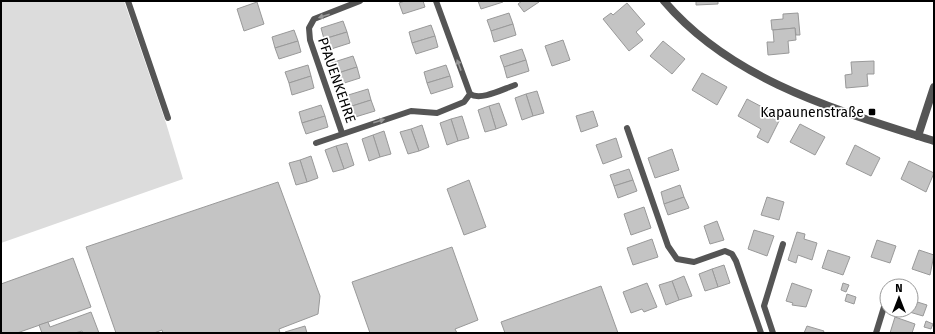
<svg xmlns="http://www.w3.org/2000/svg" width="935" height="334" font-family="'Fira Sans',sans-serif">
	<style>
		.green { fill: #dcdcdc }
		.building { fill: #c4c4c4; stroke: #999 }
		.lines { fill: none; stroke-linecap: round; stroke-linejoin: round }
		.service { stroke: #555; stroke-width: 6 }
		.minor { stroke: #555; stroke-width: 8 }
		.oneway { fill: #999 }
		.poi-dot { fill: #000; stroke: #fff; stroke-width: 1.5 }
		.labels { text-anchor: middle; stroke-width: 3.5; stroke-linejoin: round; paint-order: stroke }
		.street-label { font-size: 14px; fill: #000; stroke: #fff }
		.poi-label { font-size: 14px; fill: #000; stroke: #fff; text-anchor: end }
	</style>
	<rect width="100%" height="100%" fill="#fff"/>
	<path class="green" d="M1,1H124L166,123L183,179L1,243Z"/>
	<g class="building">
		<path d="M405,1H423L425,7L403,14L399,3Z"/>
		<path d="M478,1H503V2L481,9Z"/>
		<path d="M522,1H538L539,2L524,12L518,4Z"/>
		<path d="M696,1H718V4L696,5Z"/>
		<path d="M257,2L264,24L244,31L237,9Z"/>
		<path d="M627,3L645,24L636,32L643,40L629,51L603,19L611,13L613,15Z"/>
		<path d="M509,13L513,24L491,31L487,20Z"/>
		<path d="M798,13L800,35H796L795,28L772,30L771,20L783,19V14Z"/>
		<path d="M343,21L347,32L324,39L321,28Z"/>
		<path d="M513,24L516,35L494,42L491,31Z"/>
		<path d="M431,25L435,36L412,43L409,32Z"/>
		<path d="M795,28L796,40L788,41L789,53L768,55L767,42H774L773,30Z"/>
		<path d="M294,30L298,41L275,48L272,37Z"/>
		<path d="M347,32L350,43L328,50L324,39Z"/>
		<path d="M435,36L438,47L416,54L412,43Z"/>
		<path d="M563,40L570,60L552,66L545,46Z"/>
		<path d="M298,41L301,52L279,59L275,48Z"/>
		<path d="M663,41L685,59L672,74L650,56Z"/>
		<path d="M522,49L526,60L504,67L500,56Z"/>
		<path d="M353,56L357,67L335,74L331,63Z"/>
		<path d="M526,60L529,71L507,78L504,67Z"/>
		<path d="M874,61V74H867L868,86L846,88L845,75L852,74L851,62Z"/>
		<path d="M308,65L311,76L289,83L285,72Z"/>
		<path d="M446,65L450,76L427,83L424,72Z"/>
		<path d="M357,67L360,78L338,85L335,74Z"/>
		<path d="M702,73L727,87L717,105L692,90Z"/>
		<path d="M311,76L314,88L292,95L289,83Z"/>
		<path d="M450,76L453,87L431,94L427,83Z"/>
		<path d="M368,89L371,100L349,107L345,96Z"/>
		<path d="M537,91L544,113L533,116L526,94Z"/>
		<path d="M526,94L533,116L522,120L515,98Z"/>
		<path d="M747,99L781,117L768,143L757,137L761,129L738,116Z"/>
		<path d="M371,100L375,111L352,118L349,107Z"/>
		<path d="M499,103L507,125L496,129L489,106Z"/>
		<path d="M321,105L325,116L302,123L299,112Z"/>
		<path d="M489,106L496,129L485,132L478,110Z"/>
		<path d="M593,111L598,126L581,132L576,116Z"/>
		<path d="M325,116L328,127L306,134L302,123Z"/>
		<path d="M462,116L469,138L458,141L451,119Z"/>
		<path d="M451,119L458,141L447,145L440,123Z"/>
		<path d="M800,124L825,137L815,155L790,142Z"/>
		<path d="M422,125L429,147L419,151L411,129Z"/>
		<path d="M411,129L419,151L408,154L400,132Z"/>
		<path d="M384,131L391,154L380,157L373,135Z"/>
		<path d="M373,135L380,157L369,161L362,139Z"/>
		<path d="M616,138L622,157L603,164L596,145Z"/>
		<path d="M347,143L354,165L344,169L336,146Z"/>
		<path d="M855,145L880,158L871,176L846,164Z"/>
		<path d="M336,146L344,169L333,172L325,150Z"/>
		<path d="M672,149L679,170L655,178L648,158Z"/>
		<path d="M311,156L318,178L307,182L300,160Z"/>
		<path d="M300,160L307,182L296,185L289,163Z"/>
		<path d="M909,161L934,173L926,192L901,179Z"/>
		<path d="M629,169L633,180L614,186L610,175Z"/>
		<path d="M469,180L486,227L464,235L447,189Z"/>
		<path d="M633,180L637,191L618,198L614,186Z"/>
		<path d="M278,182L320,296L318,314L279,329L280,333H163L162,330L154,333H116L86,247Z"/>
		<path d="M680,185L684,197L664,204L661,192Z"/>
		<path d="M684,197L689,208L668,215L664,204Z"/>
		<path d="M767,197L784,202L779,220L761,215Z"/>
		<path d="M644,207L651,228L631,235L624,214Z"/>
		<path d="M717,221L724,240L710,244L704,226Z"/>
		<path d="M754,230L774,236L767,256L748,249Z"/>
		<path d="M797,232L805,234L804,239L817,243L812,260L798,255L796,263L788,260Z"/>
		<path d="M652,239L658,257L633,265L627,248Z"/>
		<path d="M877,240L896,246L890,263L871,257Z"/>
		<path d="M452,247L478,320L455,329L457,333H370L352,282Z"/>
		<path d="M828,250L850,257L843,275L822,268Z"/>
		<path d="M919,250L934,255L930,275L912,269Z"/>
		<path d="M73,258L91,307L17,333H1V284Z"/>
		<path d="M724,265L730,283L718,287L712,269Z"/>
		<path d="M712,269L718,287L705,291L699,274Z"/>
		<path d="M684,276L692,296L679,300L672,281Z"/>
		<path d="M672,281L679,300L666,305L659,285Z"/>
		<path d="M647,283L657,307L644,312L642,309L631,313L623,292Z"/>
		<path d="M792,283L812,290L806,307L792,305L793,303L786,301Z"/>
		<path d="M843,283L849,285L846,292L841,290Z"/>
		<path d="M601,286L618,333H505L501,322Z"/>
		<path d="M847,294L856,297L854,304L845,301Z"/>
		<path d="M911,300L927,305L923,316L906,311L911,310Z"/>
		<path d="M91,312L99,333H83L82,331L75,333H42L39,325L48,322L50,327Z"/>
		<path d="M895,317L915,324L912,333H890Z"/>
		<path d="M926,321L933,324L931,329L924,327Z"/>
		<path d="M305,326L307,333H285V332Z"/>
		<path d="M807,326L824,331L823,333H804Z"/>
	</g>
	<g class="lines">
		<g class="service">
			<path d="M128,1L168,118"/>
			<path d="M470,94C481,101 503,89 515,85"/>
			<path d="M627,128L668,246L677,259L694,262L725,251L732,254L736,261L761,333"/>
			<path d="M342,133L310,40L309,28L314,19L360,1"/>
			<path d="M316,143L411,111L437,113L464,102L470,94L436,1"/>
			<path d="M773,333L764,306L783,244"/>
			<path d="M876,333L884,307"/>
		</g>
		<g class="minor">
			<path d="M664,1C732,81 837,110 934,141"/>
			<path d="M918,136L934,87"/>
		</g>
	</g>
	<defs><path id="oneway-solid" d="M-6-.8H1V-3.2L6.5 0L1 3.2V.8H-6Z"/></defs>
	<g class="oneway">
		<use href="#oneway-solid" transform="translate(324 16) rotate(162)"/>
		<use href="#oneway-solid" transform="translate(459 65) rotate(-110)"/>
		<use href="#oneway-solid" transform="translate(379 121) rotate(-18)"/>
	</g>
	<rect class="poi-dot" x="868" y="108" width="8" height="8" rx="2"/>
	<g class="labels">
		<g class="street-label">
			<text transform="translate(337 80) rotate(71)" y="5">PFAUENKEHRE</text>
		</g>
		<g class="poi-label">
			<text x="864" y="117">Kapaunenstraße</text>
		</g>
	</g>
	<rect width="935" height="334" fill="none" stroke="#000000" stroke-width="4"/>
	<g transform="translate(899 298)"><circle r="19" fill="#ffffff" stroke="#999999"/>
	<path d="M0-3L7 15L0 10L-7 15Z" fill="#000000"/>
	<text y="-6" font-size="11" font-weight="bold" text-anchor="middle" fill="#000000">N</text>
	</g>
</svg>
